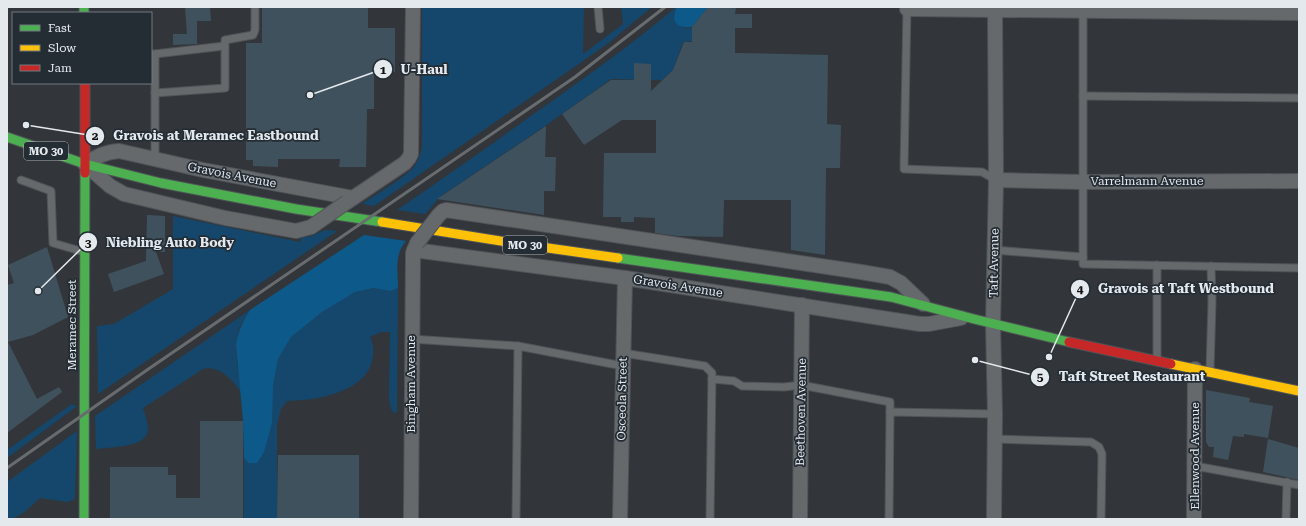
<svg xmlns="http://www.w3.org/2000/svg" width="1306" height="526" font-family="'Roboto Serif',serif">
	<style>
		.green { fill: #14476b }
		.forest { fill: #0d5a8a }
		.building { fill: #40515e }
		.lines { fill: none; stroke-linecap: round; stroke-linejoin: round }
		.lane-casing { stroke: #4f5357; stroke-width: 9 }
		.street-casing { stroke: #4f5357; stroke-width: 16 }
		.fast-casing { stroke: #4f5357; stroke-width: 11 }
		.slow-casing { stroke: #4f5357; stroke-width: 11 }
		.jam-casing { stroke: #4f5357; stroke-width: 11 }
		.lane { stroke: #66696c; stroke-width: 7 }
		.street { stroke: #66696c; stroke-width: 14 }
		.fast { stroke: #4caf50; stroke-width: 9 }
		.slow { stroke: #ffc107; stroke-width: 9 }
		.jam { stroke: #c62828; stroke-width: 9 }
		.rail { stroke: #696c6f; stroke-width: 3 }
		.street-bridge-casing { stroke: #4f5357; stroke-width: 16; stroke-linecap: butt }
		.street-bridge { stroke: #66696c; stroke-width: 14 }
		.labels { text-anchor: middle; stroke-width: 3.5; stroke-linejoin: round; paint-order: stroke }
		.shield { fill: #242c34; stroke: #aab0b6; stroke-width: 1 }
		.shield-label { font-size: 11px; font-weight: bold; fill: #e4e9ee }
		.street-label { font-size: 12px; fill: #e4e9ee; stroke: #242c34 }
		.leader { fill: none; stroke: #e4e9ee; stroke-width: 1.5 }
		.callout-dot { fill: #e4e9ee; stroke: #242c34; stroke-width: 1.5 }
		.mark-label { font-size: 12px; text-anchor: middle; font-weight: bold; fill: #111 }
		.callout-label { font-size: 13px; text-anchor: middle; font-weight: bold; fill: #e4e9ee; stroke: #242c34; stroke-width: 3.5; stroke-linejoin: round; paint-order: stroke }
	</style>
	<rect width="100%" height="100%" fill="#32363a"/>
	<g class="green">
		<path d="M422,7H584L583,54L623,24L621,7H652L611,41L583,61L374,206L362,204C376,194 401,180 413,168C418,162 420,155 422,148Z"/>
		<path d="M676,7H677L674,14L684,28H692V41L683,42L673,70L662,80L611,79L545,126L441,196L425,214L397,210C441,180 485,149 528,118C579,82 629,47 676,7Z"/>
		<path d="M173,216L300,242L302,237H309L325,230L337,231L98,394L97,326L114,324L173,289Z"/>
		<path d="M373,288L390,291L398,288L397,412L394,413L391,409L389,399L390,332H381L370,337C374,346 374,353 372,361C367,384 338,394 318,398C308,400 297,400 287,401L281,409L277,425V519H244V458L249,463L273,386L278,359L291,337L322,312L342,299L355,292Z"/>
		<path d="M250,310C247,314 244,319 241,324C232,345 239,370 241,392C232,380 220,365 203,369L143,408C145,414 148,423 148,430C147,448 109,447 96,449L95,416Z"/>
		<path d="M72,404L77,406L7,458V450Z"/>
		<path d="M77,431L75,499L67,502L40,498C31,506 20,519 7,519V482Z"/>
	</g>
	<g class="forest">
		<path d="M677,7H708L692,27C677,29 670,22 677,7Z"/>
		<path d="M364,235L406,241C394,254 398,272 398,288L390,291L373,288L355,292L322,312L291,337L278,359L273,386L272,423L264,452L257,463H249L244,458L243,420L236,345C238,332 242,322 250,310Z"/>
	</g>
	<g class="building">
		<path d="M185,7H210L211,21H197V44L173,45V34H187Z"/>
		<path d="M262,7H368V28H395V72H374V109H367L366,167H339L340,159H278V167L253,166V160H246V43H262Z"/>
		<path d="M708,7H736L735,14H752V28H735V53L828,55L827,124L841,125L840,168H826L825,255L791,250V200H724L723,237L678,236L655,233V218L634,217V222H621V217H603L604,153H656V120H622L584,145L562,114L611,80H634V63L651,64V91L673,70L684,42H692V27Z"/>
		<path d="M546,126L545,157H556L555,191H544V215L437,199Z"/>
		<path d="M147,215L165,216V252H156L164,274L114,292L108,274L146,261Z"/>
		<path d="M47,247L68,317L33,335L8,342L37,399L59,387L62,392L7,433V285L14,283L8,265Z"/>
		<path d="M1206,390L1250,398L1249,402L1273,406L1268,438L1244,434V437L1233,436L1228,460L1213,457L1214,447H1209L1206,442Z"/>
		<path d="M200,421H243V519H110V467H168V475H176V498H200Z"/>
		<path d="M1268,439L1299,448V480L1263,472Z"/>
		<path d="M278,455H359V519H277Z"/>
	</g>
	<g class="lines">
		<g class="lane-casing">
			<g id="lane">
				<path d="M598,7L600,29"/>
				<path d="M907,7L904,169L982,172L996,180"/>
				<path d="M1083,8V264L1299,268"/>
				<path d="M151,54H155V158"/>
				<path d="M155,54L224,46"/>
				<path d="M155,93L225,88V40L253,35L255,30V7"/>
				<path d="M1083,96L1299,98"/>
				<path d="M21,180L51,191L53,243L84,252"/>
				<path d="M994,250L1083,257"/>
				<path d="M1157,265V360"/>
				<path d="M411,339L518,346L623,366"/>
				<path d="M623,353L705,366L712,373L710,519"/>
				<path d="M1210,370L1212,302L1211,266"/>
				<path d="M712,379L734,381L742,386L784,387L801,385L890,402V412"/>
				<path d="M995,439L1091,442L1099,447L1102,454L1101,519"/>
				<path d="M1195,466L1299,485"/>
				<path d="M516,519L518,346"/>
				<path d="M889,519L890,412L995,414"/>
				<path d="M1286,519L1287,482"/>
			</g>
		</g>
		<g class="street-casing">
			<g id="street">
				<path d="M907,9L1299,13"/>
				<path d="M996,180L1082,182L1299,181"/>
				<path d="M347,202L405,163L409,158L411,154L413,7"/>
				<path d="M438,216L443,211L446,210L861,272L890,277L901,283L923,304"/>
				<path d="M311,227L296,231L225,218L124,194L110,186L85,164C96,157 105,152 119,151L203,170L353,198"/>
				<path d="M414,250L625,278L920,324H929L961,318"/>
				<path d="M411,519L413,253L417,243"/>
				<path d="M620,519L625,278"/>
				<path d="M800,519L802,305"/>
				<path d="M994,519L995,414L993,324L996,180L995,7"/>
				<path d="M1194,519L1195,369"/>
			</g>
		</g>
		<g class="fast-casing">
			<g id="fast">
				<path d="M84,7V13"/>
				<path d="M7,137L85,164L161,183L296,209L382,222"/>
				<path d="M618,258L891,297L974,319L1069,342"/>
				<path d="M84,519L85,173"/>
			</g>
		</g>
		<g class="slow-casing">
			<g id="slow">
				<path d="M382,222L513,243L618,258"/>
				<path d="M1171,364L1299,391"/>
			</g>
		</g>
		<g class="jam-casing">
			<g id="jam">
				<path d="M85,173V83"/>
				<path d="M1069,342L1171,364"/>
			</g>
		</g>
		<use href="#lane" class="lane"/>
		<use href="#street" class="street"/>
		<use href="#fast" class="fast"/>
		<use href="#slow" class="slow"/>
		<use href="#jam" class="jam"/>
		<path class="rail" d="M7,468L147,370L575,77L665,7"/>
		<g class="street-bridge-casing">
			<g id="street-bridge">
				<path d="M311,227L347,202"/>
				<path d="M417,243L438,216"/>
			</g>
		</g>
		<use href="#street-bridge" class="street-bridge"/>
	</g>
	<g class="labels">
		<g class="shield">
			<rect x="24" y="142" width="44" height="18" rx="3"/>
			<rect x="503" y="236" width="44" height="18" rx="3"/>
		</g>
		<g class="shield-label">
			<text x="46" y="155">MO 30</text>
			<text x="525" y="249">MO 30</text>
		</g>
		<g class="street-label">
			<text transform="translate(232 175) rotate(11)" y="4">Gravois Avenue</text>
			<text x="1147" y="185">Varrelmann Avenue</text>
			<text transform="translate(994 263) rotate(-89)" y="4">Taft Avenue</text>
			<text transform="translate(678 286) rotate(9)" y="4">Gravois Avenue</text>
			<text transform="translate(72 325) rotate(-90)" y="4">Meramec Street</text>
			<text transform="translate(411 384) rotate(-90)" y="4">Bingham Avenue</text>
			<text transform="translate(622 399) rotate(-89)" y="4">Osceola Street</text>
			<text transform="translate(801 412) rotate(-89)" y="4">Beethoven Avenue</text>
			<text transform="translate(1195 456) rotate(-90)" y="4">Ellenwood Avenue</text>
		</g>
	</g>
	<path class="leader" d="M310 95L383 69M26 125L95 136M38 291L88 242M1049 357L1080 289M975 360L1040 377"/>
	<g class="callout-dot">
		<circle cx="310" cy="95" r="4"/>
		<circle cx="26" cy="125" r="4"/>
		<circle cx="38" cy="291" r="4"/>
		<circle cx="1049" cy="357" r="4"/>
		<circle cx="975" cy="360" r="4"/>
		<circle cx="383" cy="69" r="10"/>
		<circle cx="95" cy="136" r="10"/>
		<circle cx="88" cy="242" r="10"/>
		<circle cx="1080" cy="289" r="10"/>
		<circle cx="1040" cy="377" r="10"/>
	</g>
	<g class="mark-label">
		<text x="383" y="74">1</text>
		<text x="95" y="140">2</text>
		<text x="88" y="247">3</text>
		<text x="1080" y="293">4</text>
		<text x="1040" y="381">5</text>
	</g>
	<g class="callout-label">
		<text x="424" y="74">U-Haul</text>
		<text x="216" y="140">Gravois at Meramec Eastbound</text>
		<text x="170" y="247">Niebling Auto Body</text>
		<text x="1186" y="293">Gravois at Taft Westbound</text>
		<text x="1132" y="381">Taft Street Restaurant</text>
	</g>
	<rect width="1306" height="526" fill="none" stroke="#e4e9ee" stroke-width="16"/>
	<rect x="12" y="12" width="140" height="72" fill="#242c34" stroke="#71787e"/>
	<rect x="20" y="25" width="20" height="6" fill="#4caf50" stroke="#71787e"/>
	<text x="48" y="32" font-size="12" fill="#e4e9ee">Fast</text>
	<rect x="20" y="45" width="20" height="6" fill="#ffc107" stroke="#71787e"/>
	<text x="48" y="52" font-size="12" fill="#e4e9ee">Slow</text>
	<rect x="20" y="65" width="20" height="6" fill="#c62828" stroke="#71787e"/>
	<text x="48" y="72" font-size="12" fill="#e4e9ee">Jam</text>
</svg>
